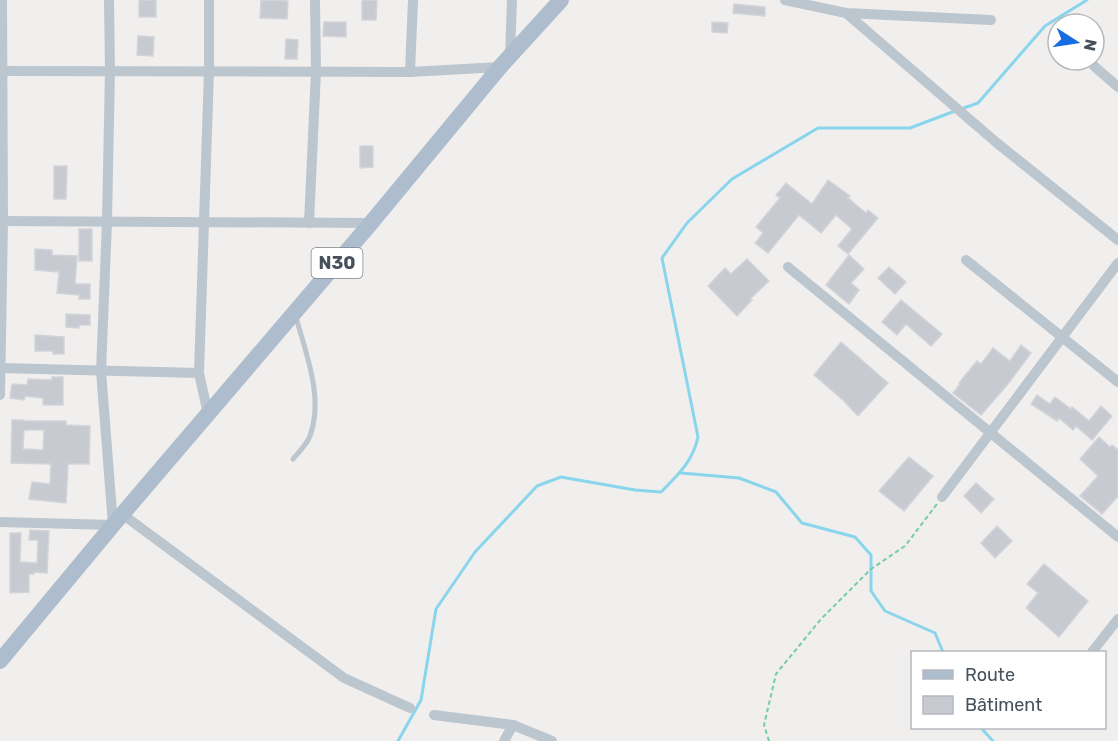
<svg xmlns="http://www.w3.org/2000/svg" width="1118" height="741" font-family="Rubik,sans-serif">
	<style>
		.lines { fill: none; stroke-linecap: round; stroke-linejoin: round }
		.stream { stroke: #89d6ec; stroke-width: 3 }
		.building { fill: #c8cad1; stroke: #d2d4da; stroke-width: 1.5; fill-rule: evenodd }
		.path { stroke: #74cda3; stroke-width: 2; stroke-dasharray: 4.5 3; stroke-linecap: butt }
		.service { stroke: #bcc6ce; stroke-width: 5 }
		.minor { stroke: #bcc6ce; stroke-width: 10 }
		.primary { stroke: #aebdce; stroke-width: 16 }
		.labels { text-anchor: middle; stroke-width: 4.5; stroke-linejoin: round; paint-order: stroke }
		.shield { fill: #fff; stroke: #7e858d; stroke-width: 1.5 }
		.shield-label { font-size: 18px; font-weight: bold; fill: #46515c }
	</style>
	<rect width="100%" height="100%" fill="#f1eeee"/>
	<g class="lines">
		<g class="stream">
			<path d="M961,109L978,103L1045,26L1087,0"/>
			<path d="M681,473L739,478L776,492L802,523L855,537L871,555V591L885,611L935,633L943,652"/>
			<path d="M981,728L993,741"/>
			<path d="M398,741L421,700L436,609L475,552L537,486L561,477L635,490L661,492C678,475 693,461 698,437L662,258L687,223L732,179L818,128H910L955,111"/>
		</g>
	</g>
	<g class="building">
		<rect x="139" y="0" width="17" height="17"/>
		<path d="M261,0L288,1L287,19L260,18Z"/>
		<path d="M362,0H377L376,20H362Z"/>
		<path d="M734,4L765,7V16L733,13Z"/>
		<path d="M324,22H346V37L323,36Z"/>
		<path d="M712,22L728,23L727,33L712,32Z"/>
		<path d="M138,36L154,37L153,56L137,55Z"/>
		<path d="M286,39L298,40L297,59H285Z"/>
		<path d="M360,146H373V167L360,168Z"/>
		<path d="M54,166H67L66,199H54Z"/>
		<path d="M828,180L850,196L848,198L866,213L868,210L878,218L848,254L838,246L852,229L836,215L821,233L799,215L768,253L755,243L763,233L756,227L780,198L776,195L786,183L812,204Z"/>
		<rect x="79" y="229" width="13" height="32"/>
		<path d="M35,249L52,250V255L77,256L75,284H90V299H79V295L57,293L59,272L35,270Z"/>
		<path d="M849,255L864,269L851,283L859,290L849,304L826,285Z"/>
		<path d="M747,259L769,281L750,299L752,300L737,316L708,286L725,268L731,274Z"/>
		<path d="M889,267L906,282L895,294L878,278Z"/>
		<path d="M901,300L942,334L931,346L906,324L897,335L882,322Z"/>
		<path d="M66,314L90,315V325H79V328L66,327Z"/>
		<path d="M35,335L64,337V354H53V351H35Z"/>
		<path d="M841,342L888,383L858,416L843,400L814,375Z"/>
		<path d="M1021,345L1031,353L1008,384L981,415L953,393L960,384L959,383L977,361L981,364L993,348L1010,361Z"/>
		<path d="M52,377H63V405H43V398L25,396L24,400L10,398L12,384L27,385L28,379L52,380Z"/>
		<path d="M1037,395L1050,404L1055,397L1071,409L1072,407L1089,421L1101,406L1112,416L1092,440L1076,426L1073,430L1059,418L1057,421L1031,404Z"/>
		<path d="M12,420H24V421H66V425L90,426L89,464H68L66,503L29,499L32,482L50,484L51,464L11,463ZM24,430H44L43,450L23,449Z"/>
		<path d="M1099,437L1110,447L1112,445L1118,450V496L1102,514L1080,496L1098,476L1080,459Z"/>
		<path d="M909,457L933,476L904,511L879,491Z"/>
		<path d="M976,483L994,499L981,513L964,496Z"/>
		<path d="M997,526L1012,541L995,558L981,543Z"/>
		<path d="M30,530L49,531L47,573L34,572V574H29V592L10,593V533H21L20,562L37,563L38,540H29Z"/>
		<path d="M1044,564L1088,601L1059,637L1026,608L1038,593L1027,584Z"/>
	</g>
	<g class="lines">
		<path class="path" d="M769,741L764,725L776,674L821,619L871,569L905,546L937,504"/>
		<path class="service" d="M293,459C299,452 307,444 310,436C324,398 306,354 296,317"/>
		<g class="minor">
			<path d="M785,0L846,13L991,20"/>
			<path d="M846,13L997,143L1118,240"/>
			<path d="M510,56L512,0"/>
			<path d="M1094,66L1118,87"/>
			<path d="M0,71L410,72L500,67"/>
			<path d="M410,72L413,0"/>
			<path d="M0,221L371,223"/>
			<path d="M309,223L316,71L315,0"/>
			<path d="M966,260L1118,382"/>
			<path d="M788,267L1118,537"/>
			<path d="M0,368L199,373"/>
			<path d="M0,395L3,221L2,0"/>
			<path d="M208,414L199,373L209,71V0"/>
			<path d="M942,497L1118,263"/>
			<path d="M122,514L344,678L410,708"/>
			<path d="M0,522L113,525L101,371L107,222L110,70L109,0"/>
			<path d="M1092,652L1118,619"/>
			<path d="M434,715L513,725L552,741"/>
			<path d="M504,741L513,725"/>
		</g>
		<path class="primary" d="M0,661L113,525L371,223L500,67L561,0"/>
	</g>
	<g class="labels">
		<rect class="shield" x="311.5" y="248" width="51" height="30" rx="4.5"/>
		<g class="shield-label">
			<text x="337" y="269">N30</text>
		</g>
	</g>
	<rect x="911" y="651" width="195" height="78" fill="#ffffff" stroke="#b5b9be" stroke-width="1.5"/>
	<rect x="923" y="670" width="30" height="9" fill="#aebdce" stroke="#b5b9be" stroke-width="1.5"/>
	<text x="965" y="681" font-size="18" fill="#46515c">Route</text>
	<rect x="923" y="696" width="30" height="18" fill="#c8cad1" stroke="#b5b9be" stroke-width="1.5"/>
	<text x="965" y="711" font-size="18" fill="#46515c">Bâtiment</text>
	<g transform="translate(1076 42) rotate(102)"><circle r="28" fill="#ffffff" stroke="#b5b9be" stroke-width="1.5"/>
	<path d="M0-4.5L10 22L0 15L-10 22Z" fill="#186ce1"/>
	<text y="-9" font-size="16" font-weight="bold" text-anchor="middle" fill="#46515c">N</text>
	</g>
</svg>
